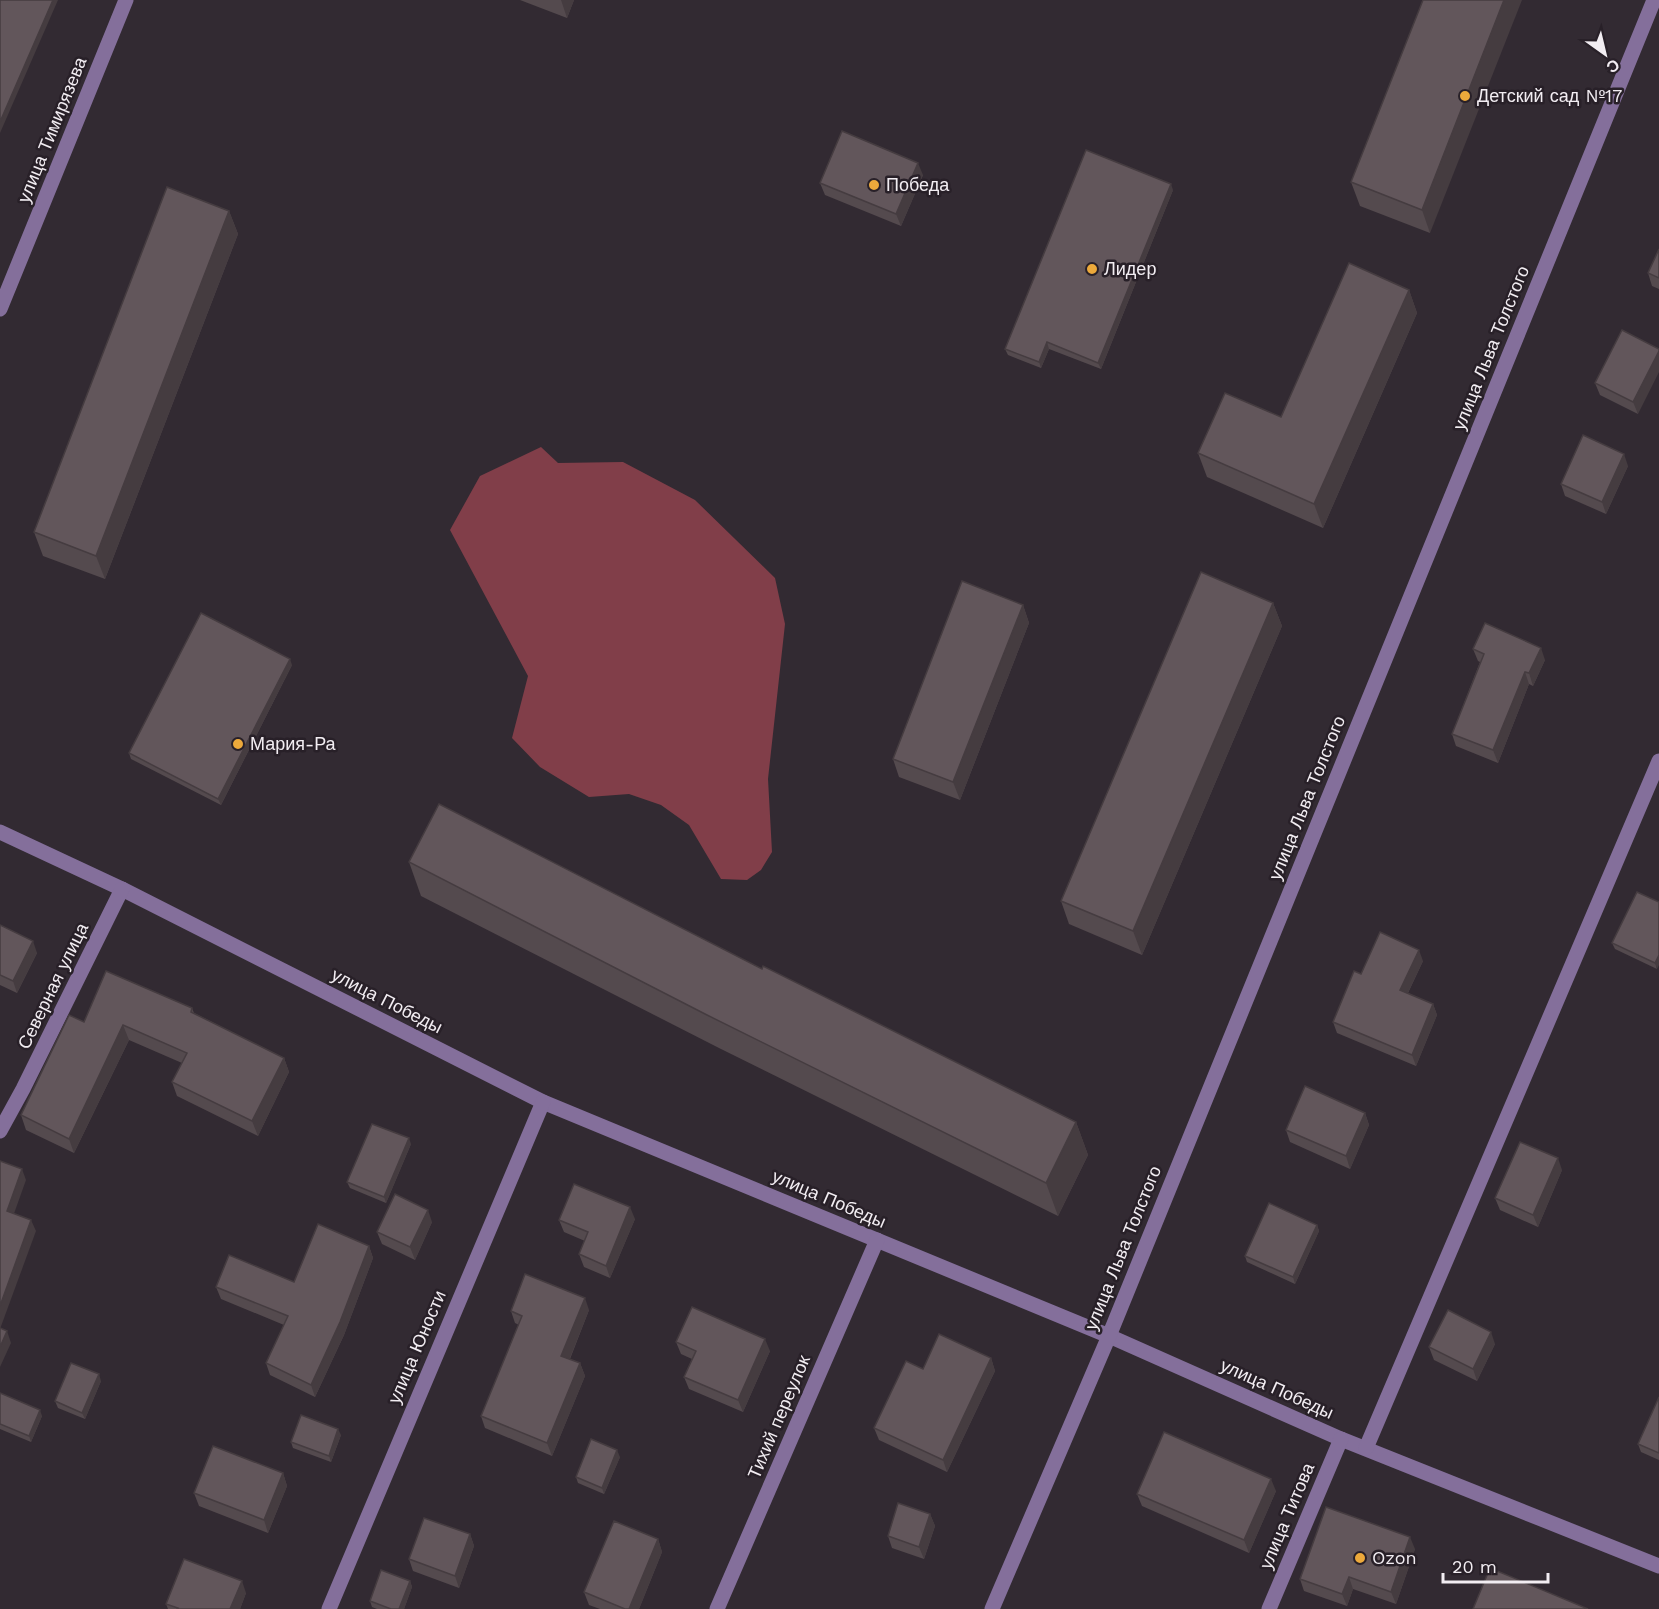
<svg xmlns="http://www.w3.org/2000/svg" width="1659" height="1609" font-family="'Work Sans',sans-serif">
	<style>
		.forest { fill: #813e49 }
		.lines { fill: none; stroke-linecap: round; stroke-linejoin: round }
		.minor { stroke: #846f9b; stroke-width: 15 }
		.wall { fill: #544a4e }
		.shaded-wall { fill: #453c40 }
		.building { fill: #62565b; stroke: #453c40; stroke-width: 1.5 }
		.poi-dot { fill: #eca93b; stroke: #282028; stroke-width: 2 }
		.labels { text-anchor: middle; stroke-width: 5; stroke-linejoin: round; paint-order: stroke }
		.poi-label { font-size: 18px; fill: #f2edf2; stroke: #282028; text-anchor: start }
		.street-label { font-size: 18px; fill: #f2edf2; stroke: #282028 }
	</style>
	<rect width="100%" height="100%" fill="#322a32"/>
	<path class="forest" d="M541,447L558,463L623,462L695,500L775,578L785,624L768,779L772,852L761,870L747,880L721,879L689,825L661,805L629,794L589,797L540,767L512,738L528,676L450,530L480,476Z"/>
	<g class="lines">
		<g class="minor">
			<path d="M0,309L126,0"/>
			<path d="M0,832L122,889L543,1102L1109,1336L1341,1439L1659,1566"/>
			<path d="M0,1131L23,1089L122,889"/>
			<path d="M1366,1448L1659,761"/>
			<path d="M329,1609L543,1102"/>
			<path d="M717,1609L877,1240"/>
			<path d="M992,1609L1109,1336L1654,0"/>
			<path d="M1269,1609L1341,1439"/>
		</g>
	</g>
	<g class="wall">
		<path d="M520,0H574L567,18Z"/>
		<path d="M1423,0L1430,233L1360,206L1351,182Z"/>
		<path d="M923,175L901,226L825,195L820,183Z"/>
		<path d="M1173,190L1101,369L1049,349L1041,368L1008,355L1005,349Z"/>
		<path d="M229,211L238,234L105,579L43,556L34,532Z"/>
		<path d="M1659,249V289L1652,286L1648,273Z"/>
		<path d="M1409,290L1417,313L1323,528L1207,477L1198,453L1281,417Z"/>
		<path d="M1622,330L1638,414L1600,395L1595,383Z"/>
		<path d="M1628,466L1606,514L1565,496L1561,484Z"/>
		<path d="M1273,603L1282,626L1142,955L1069,924L1061,901Z"/>
		<path d="M1023,605L1029,623L960,800L899,777L893,759Z"/>
		<path d="M1473,649L1545,660L1533,686L1529,684L1498,763L1456,746L1452,734L1480,662L1478,661Z"/>
		<path d="M292,665L221,805L131,759L129,753Z"/>
		<path d="M409,862L762,969L1076,1122L1088,1155L1058,1216L719,1048L421,896Z"/>
		<path d="M1637,892L1657,969L1615,949L1612,943Z"/>
		<path d="M0,925L37,953L17,993L0,985Z"/>
		<path d="M1423,961L1408,993L1433,1004L1437,1015L1416,1066L1337,1033L1333,1022L1361,974Z"/>
		<path d="M192,1008L194,1013L284,1058L289,1072L258,1136L177,1096L172,1082L182,1063L129,1040L74,1153L26,1130L21,1115L84,1022Z"/>
		<path d="M1365,1113L1369,1125L1350,1169L1290,1142L1286,1130Z"/>
		<path d="M411,1144L386,1203L350,1188L347,1182Z"/>
		<path d="M1562,1170L1538,1227L1500,1210L1495,1198Z"/>
		<path d="M635,1219L610,1278L584,1267L579,1254L585,1241L564,1232L559,1220Z"/>
		<path d="M432,1222L415,1260L382,1244L377,1232Z"/>
		<path d="M1317,1225L1319,1231L1295,1284L1247,1262L1245,1256Z"/>
		<path d="M369,1246L373,1258L344,1335L315,1397L270,1375L266,1363L284,1325L221,1299L216,1287L294,1282Z"/>
		<path d="M589,1310L570,1359L580,1363L585,1376L552,1456L485,1428L481,1416L519,1325L515,1323L511,1311Z"/>
		<path d="M676,1342L770,1351L743,1412L689,1389L684,1377L692,1359L681,1354Z"/>
		<path d="M1495,1344L1477,1381L1434,1360L1429,1347Z"/>
		<path d="M991,1358L995,1371L947,1472L879,1440L874,1428L923,1369Z"/>
		<path d="M101,1381L85,1419L58,1408L55,1401Z"/>
		<path d="M0,1393L42,1416L31,1442L0,1429Z"/>
		<path d="M1659,1397V1460L1641,1452L1638,1444Z"/>
		<path d="M341,1435L331,1462L293,1448L291,1442Z"/>
		<path d="M620,1457L604,1494L578,1483L576,1477Z"/>
		<path d="M283,1473L287,1486L268,1533L199,1506L194,1493Z"/>
		<path d="M1276,1491L1249,1553L1142,1506L1137,1494Z"/>
		<path d="M930,1514L935,1526L924,1559L892,1548L888,1536Z"/>
		<path d="M470,1534L474,1546L459,1588L413,1571L409,1559Z"/>
		<path d="M658,1539L662,1552L639,1609H600L589,1605L584,1592Z"/>
		<path d="M1415,1549L1396,1604L1353,1589L1347,1606L1304,1591L1300,1579Z"/>
		<path d="M410,1581L412,1587L404,1609H377L372,1607L370,1601Z"/>
		<path d="M246,1593L240,1609H168L166,1604Z"/>
	</g>
	<g class="shaded-wall">
		<path d="M53,0H58L0,133V122Z"/>
		<path d="M561,0H574L567,18Z"/>
		<path d="M1504,0H1522L1430,233L1422,210Z"/>
		<path d="M918,163L923,175L901,226L896,214Z"/>
		<path d="M1171,184L1173,190L1101,369L1098,363Z"/>
		<path d="M229,211L238,234L105,579L96,556Z"/>
		<path d="M1409,290L1417,313L1323,528L1314,504Z"/>
		<path d="M1047,342L1049,349L1041,368L1039,362Z"/>
		<path d="M1659,351V372L1638,414L1633,402Z"/>
		<path d="M1624,454L1628,466L1606,514L1602,502Z"/>
		<path d="M1273,603L1282,626L1142,955L1133,931Z"/>
		<path d="M1023,605L1029,623L960,800L953,782Z"/>
		<path d="M1541,648L1545,660L1533,686L1529,673Z"/>
		<path d="M290,659L292,665L221,805L218,799Z"/>
		<path d="M1525,672L1529,684L1498,763L1493,750Z"/>
		<path d="M33,941L37,953L17,993L13,981Z"/>
		<path d="M1419,950L1423,961L1404,1001L1400,990Z"/>
		<path d="M1659,955V965L1657,969L1655,963Z"/>
		<path d="M1433,1004L1437,1015L1416,1066L1412,1055Z"/>
		<path d="M123,1025L129,1040L74,1153L69,1139Z"/>
		<path d="M284,1058L289,1072L258,1136L252,1121Z"/>
		<path d="M1365,1113L1369,1125L1350,1169L1346,1156Z"/>
		<path d="M1076,1122L1088,1155L1058,1216L1046,1183Z"/>
		<path d="M409,1138L411,1144L386,1203L384,1197Z"/>
		<path d="M1558,1158L1562,1170L1538,1227L1533,1215Z"/>
		<path d="M22,1169L26,1180L11,1222L7,1211Z"/>
		<path d="M630,1207L635,1219L610,1278L606,1266Z"/>
		<path d="M428,1210L432,1222L415,1260L410,1247Z"/>
		<path d="M31,1220L36,1231L0,1329V1306Z"/>
		<path d="M1317,1225L1319,1231L1295,1284L1293,1277Z"/>
		<path d="M369,1246L373,1258L344,1335L315,1397L311,1385Z"/>
		<path d="M585,1298L589,1310L566,1368L561,1356Z"/>
		<path d="M7,1331L11,1343L0,1367V1347Z"/>
		<path d="M1491,1332L1495,1344L1477,1381L1473,1369Z"/>
		<path d="M765,1339L770,1351L743,1412L738,1400Z"/>
		<path d="M991,1358L995,1371L947,1472L943,1460Z"/>
		<path d="M580,1363L585,1376L552,1456L547,1443Z"/>
		<path d="M99,1374L101,1381L85,1419L82,1413Z"/>
		<path d="M40,1410L42,1416L31,1442L29,1436Z"/>
		<path d="M338,1429L341,1435L331,1462L329,1456Z"/>
		<path d="M617,1450L620,1457L604,1494L602,1488Z"/>
		<path d="M283,1473L287,1486L268,1533L264,1520Z"/>
		<path d="M1271,1479L1276,1491L1249,1553L1244,1540Z"/>
		<path d="M930,1514L935,1526L924,1559L919,1547Z"/>
		<path d="M470,1534L474,1546L459,1588L455,1576Z"/>
		<path d="M1410,1537L1415,1549L1396,1604L1391,1592Z"/>
		<path d="M658,1539L662,1552L639,1609H629Z"/>
		<path d="M1349,1577L1353,1589L1347,1606L1342,1594Z"/>
		<path d="M242,1581L246,1593L240,1609H230Z"/>
		<path d="M410,1581L412,1587L404,1609H399Z"/>
	</g>
	<g class="building">
		<path d="M0,0H53L0,122Z"/>
		<path d="M1423,0H1504L1422,210L1351,182Z"/>
		<path d="M842,131L918,163L896,214L820,183Z"/>
		<path d="M1086,150L1171,184L1098,363L1047,342L1039,362L1005,349Z"/>
		<path d="M167,187L229,211L96,556L34,532Z"/>
		<path d="M1659,249V278L1648,273Z"/>
		<path d="M1349,263L1409,290L1314,504L1198,453L1225,393L1281,417Z"/>
		<path d="M1622,330L1659,349V351L1633,402L1595,383Z"/>
		<path d="M1583,435L1624,454L1602,502L1561,484Z"/>
		<path d="M1201,572L1273,603L1133,931L1061,901Z"/>
		<path d="M962,581L1023,605L953,782L893,759Z"/>
		<path d="M201,613L290,659L218,799L129,753Z"/>
		<path d="M1485,623L1541,648L1529,673L1525,672L1493,750L1452,734L1484,654L1473,649Z"/>
		<path d="M439,804L762,969L763,966L1076,1122L1046,1183L707,1015L409,862Z"/>
		<path d="M1637,892L1659,902V955L1655,963L1612,943Z"/>
		<path d="M0,925L33,941L13,981L0,975Z"/>
		<path d="M1380,932L1419,950L1400,990L1433,1004L1412,1055L1333,1022L1354,971L1361,974Z"/>
		<path d="M106,971L192,1008L191,1012L284,1058L252,1121L172,1082L187,1053L123,1025L69,1139L21,1115L69,1015L84,1022Z"/>
		<path d="M1305,1086L1365,1113L1346,1156L1286,1130Z"/>
		<path d="M372,1124L409,1138L384,1197L347,1182Z"/>
		<path d="M1520,1142L1558,1158L1533,1215L1495,1198Z"/>
		<path d="M0,1161L22,1169L7,1211L31,1220L0,1306Z"/>
		<path d="M574,1184L630,1207L606,1266L579,1254L588,1232L559,1220Z"/>
		<path d="M395,1194L428,1210L410,1247L377,1232Z"/>
		<path d="M1269,1203L1317,1225L1293,1277L1245,1256Z"/>
		<path d="M318,1224L369,1246L340,1322L311,1385L266,1363L288,1316L216,1287L229,1255L294,1282Z"/>
		<path d="M525,1274L585,1298L561,1356L580,1363L547,1443L481,1416L522,1316L511,1311Z"/>
		<path d="M692,1307L765,1339L738,1400L684,1377L696,1351L676,1342Z"/>
		<path d="M1448,1310L1491,1332L1473,1369L1429,1347Z"/>
		<path d="M0,1328L7,1331L0,1347Z"/>
		<path d="M939,1334L991,1358L943,1460L874,1428L906,1361L923,1369Z"/>
		<path d="M71,1363L99,1374L82,1413L55,1401Z"/>
		<path d="M0,1393L40,1410L29,1436L0,1424Z"/>
		<path d="M1659,1397V1453L1638,1444Z"/>
		<path d="M301,1415L338,1429L329,1456L291,1442Z"/>
		<path d="M1164,1432L1271,1479L1244,1540L1137,1494Z"/>
		<path d="M591,1439L617,1450L602,1488L576,1477Z"/>
		<path d="M213,1446L283,1473L264,1520L194,1493Z"/>
		<path d="M898,1503L930,1514L919,1547L888,1536Z"/>
		<path d="M1326,1507L1410,1537L1391,1592L1349,1577L1342,1594L1300,1579Z"/>
		<path d="M424,1518L470,1534L455,1576L409,1559Z"/>
		<path d="M614,1521L658,1539L629,1609H625L584,1592Z"/>
		<path d="M184,1559L242,1581L230,1609H177L178,1608L166,1604Z"/>
		<path d="M1490,1568L1588,1609H1473Z"/>
		<path d="M381,1570L410,1581L399,1609H391L370,1601Z"/>
	</g>
	<g class="poi-dot">
		<circle cx="1465" cy="96" r="6"/>
		<circle cx="874" cy="185" r="6"/>
		<circle cx="1092" cy="269" r="6"/>
		<circle cx="238" cy="744" r="6"/>
		<circle cx="1360" cy="1558" r="6"/>
	</g>
	<g class="labels">
		<g class="poi-label">
			<text x="1477" y="102">Детский сад №17</text>
			<text x="886" y="191">Победа</text>
			<text x="1104" y="275">Лидер</text>
			<text x="250" y="750">Мария-Ра</text>
			<text x="1372" y="1564">Ozon</text>
		</g>
		<g class="street-label">
			<text transform="translate(52 130) rotate(-68)" y="6">улица Тимирязева</text>
			<text transform="translate(1491 348) rotate(-68)" y="6">улица Льва Толстого</text>
			<text transform="translate(1307 798) rotate(-68)" y="6">улица Льва Толстого</text>
			<text transform="translate(53 986) rotate(-64)" y="6">Северная улица</text>
			<text transform="translate(387 1001) rotate(27)" y="6">улица Победы</text>
			<text transform="translate(829 1199) rotate(23)" y="6">улица Победы</text>
			<text transform="translate(1123 1248) rotate(-68)" y="6">улица Льва Толстого</text>
			<text transform="translate(417 1347) rotate(-67)" y="6">улица Юности</text>
			<text transform="translate(1277 1389) rotate(24)" y="6">улица Победы</text>
			<text transform="translate(779 1417) rotate(-67)" y="6">Тихий переулок</text>
			<text transform="translate(1287 1516) rotate(-67)" y="6">улица Титова</text>
		</g>
	</g>
	<g transform="translate(1605 54) rotate(146)" stroke="#282028" stroke-width="4.5" paint-order="stroke">
	<path d="M0-4.5L10 22L0 15L-10 22Z" fill="#f2edf2"/>
	<text y="-9" font-size="16" font-weight="bold" text-anchor="middle" fill="#f2edf2">С</text>
	</g>
	<path d="M1443 1573v9h105v-9" fill="none" stroke="#f2edf2" stroke-width="3"/>
	<text x="1452" y="1573" font-size="18" fill="#f2edf2" stroke="#282028" stroke-width="4.5" paint-order="stroke">20 m</text>
</svg>
